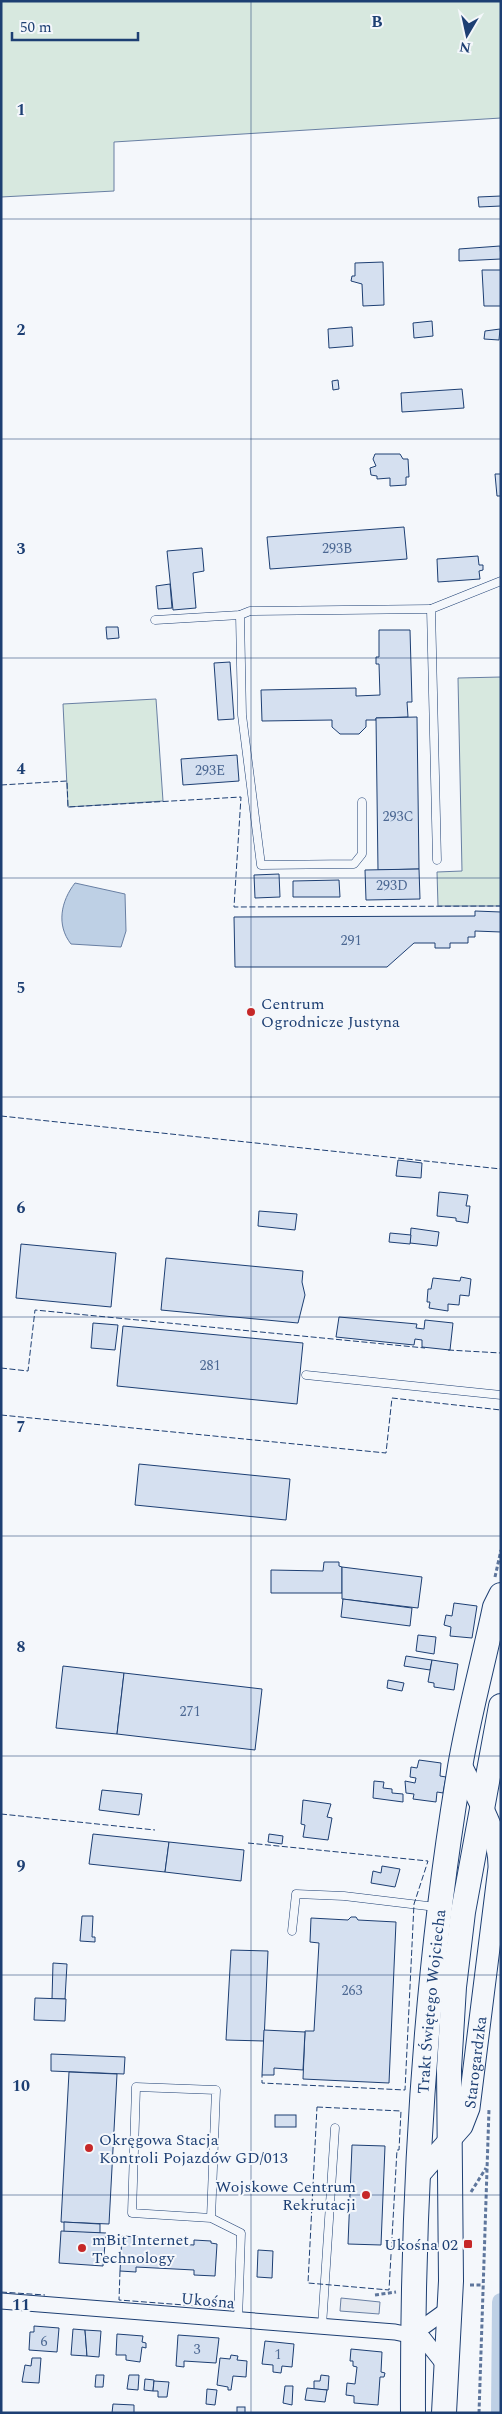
<svg xmlns="http://www.w3.org/2000/svg" width="502" height="2414" font-family="Spectral,serif">
	<style>
		.green { fill: #d7e8df; stroke: #687fa3 }
		.parking { fill: #e3e8f0; stroke: #687fa3 }
		.water { fill: #bed0e5; stroke: #687fa3 }
		.lines { fill: none; stroke-linecap: round; stroke-linejoin: round }
		.canal { stroke: #bed0e5; stroke-width: 18 }
		.building { fill: #d5e0f0; stroke: #1d3f73 }
		.lane-casing { stroke: #1d3f73; stroke-width: 9 }
		.street-casing { stroke: #1d3f73; stroke-width: 17 }
		.secondary-casing { stroke: #1d3f73; stroke-width: 23 }
		.primary-casing { stroke: #1d3f73; stroke-width: 26 }
		.path { stroke: #5e769c; stroke-width: 3; stroke-dasharray: 4 2.5; stroke-linecap: butt }
		.lane { stroke: #f4f7fb; stroke-width: 8 }
		.street { stroke: #f4f7fb; stroke-width: 15 }
		.secondary { stroke: #f4f7fb; stroke-width: 21 }
		.primary { stroke: #f4f7fb; stroke-width: 24 }
		.fence { stroke: #1d3f73; stroke-width: 1; stroke-dasharray: 6 2.5; stroke-linecap: butt }
		.grid { fill: none; stroke: #1d3f73; stroke-width: 1; stroke-opacity: 0.55 }
		.poi-dot { fill: #c62828; stroke: #f4f7fb; stroke-width: 2 }
		.labels { text-anchor: middle; stroke-width: 4; stroke-linejoin: round; paint-order: stroke }
		.number-label { font-size: 14px; fill: #4b6792 }
		.poi-label { font-size: 16px; fill: #1d3f73; stroke: #f4f7fb; text-anchor: start }
		.street-label { font-size: 16px; fill: #1d3f73; stroke: #f4f7fb }
		.grid-label { font-size: 16px; text-anchor: middle; font-weight: bold; fill: #1d3f73; stroke: #f4f7fb; stroke-width: 4; stroke-linejoin: round; paint-order: stroke }
	</style>
	<rect width="100%" height="100%" fill="#f4f7fb"/>
	<g class="green">
		<path d="M1,1H501V118L114,142V191L1,197Z"/>
		<path d="M501,677V906H438L437,872L462,871L458,678Z"/>
		<path d="M156,699L163,801L68,807L63,704Z"/>
	</g>
	<path class="parking" d="M341,2298L380,2302L379,2314L340,2311Z"/>
	<path class="water" d="M75,883L125,894L126,931L121,947L71,944C56,925 61,901 75,883Z"/>
	<g class="lines">
		<path class="canal" d="M500,2413L501,2302"/>
	</g>
	<g class="building">
		<path d="M501,196V206L479,207L478,197Z"/>
		<path d="M500,246L501,259L459,261V249Z"/>
		<path d="M383,262L384,305L363,306L362,284L351,281L352,276H355V263Z"/>
		<path d="M482,270H501V306H484Z"/>
		<path d="M432,321L433,336L414,338L413,323Z"/>
		<path d="M352,327L353,346L329,348L328,329Z"/>
		<path d="M500,329L499,340L484,339L485,331Z"/>
		<path d="M338,380L339,389L333,390L332,381Z"/>
		<path d="M462,389L464,408L402,412L401,393Z"/>
		<path d="M375,454H400L403,459H408L409,477H406V485L390,486V478L377,479V476L371,475L370,468L376,466L373,459Z"/>
		<path d="M495,474H501V496H497Z"/>
		<path d="M404,527L407,559L270,569L267,537Z"/>
		<path d="M202,548L204,571L193,573L196,608L173,610L167,551Z"/>
		<path d="M478,556L479,565H483V570L479,571L480,579L438,582L437,559Z"/>
		<path d="M170,584L172,608L158,609L156,586Z"/>
		<path d="M106,627H118L119,638L107,639Z"/>
		<path d="M379,630H410L412,702H407L408,717L376,718V720H366V727L359,734H340L332,727V720L262,721L261,690L356,688V696L380,695L379,664H376V657H379Z"/>
		<path d="M230,662L234,719L218,720L214,663Z"/>
		<path d="M417,717L419,869L378,870L376,718Z"/>
		<path d="M237,755L239,781L183,785L181,759Z"/>
		<path d="M419,869L420,899L366,900L365,870Z"/>
		<path d="M279,874L280,897L255,898L254,875Z"/>
		<path d="M339,880L340,897H293V881Z"/>
		<path d="M475,911L501,912V932L475,931V937H468V943H450V948H435V943H414L387,967H235L234,917L475,916Z"/>
		<path d="M398,1160L422,1163L421,1178L396,1176Z"/>
		<path d="M439,1192L468,1195L466,1206H470L468,1223L456,1221V1218L437,1216Z"/>
		<path d="M259,1211L297,1214L295,1230L258,1226Z"/>
		<path d="M411,1228L439,1232L437,1246L410,1243Z"/>
		<path d="M390,1233L411,1235L410,1244L389,1242Z"/>
		<path d="M21,1244L116,1253L111,1307L16,1298Z"/>
		<path d="M166,1258L303,1271L302,1282L305,1295L298,1323L161,1310Z"/>
		<path d="M461,1277L471,1279L469,1296L460,1295L459,1305L448,1304V1311L429,1308L430,1302H427L428,1289H431L433,1278L460,1281Z"/>
		<path d="M339,1317L417,1324L416,1328L424,1329L425,1320L453,1323L450,1350L422,1347V1340L415,1339L414,1345L336,1337Z"/>
		<path d="M93,1323L118,1325L115,1350L91,1348Z"/>
		<path d="M123,1326L303,1343L297,1404L117,1386Z"/>
		<path d="M139,1464L290,1479L286,1520L135,1505Z"/>
		<path d="M324,1562H339V1566L342,1567V1593H271V1570L323,1571Z"/>
		<path d="M342,1567L422,1577L418,1608L342,1599Z"/>
		<path d="M343,1599L412,1608L410,1626L341,1617Z"/>
		<path d="M454,1603L477,1606L472,1638L450,1636L451,1627L444,1625L446,1615L452,1616Z"/>
		<path d="M418,1635L436,1637L434,1654L416,1651Z"/>
		<path d="M406,1656L432,1660L430,1670L404,1666Z"/>
		<path d="M432,1660L458,1664L454,1690L434,1687V1683L428,1682Z"/>
		<path d="M63,1666L124,1673L117,1734L56,1728Z"/>
		<path d="M124,1673L262,1689L255,1750L117,1734Z"/>
		<path d="M388,1680L404,1683L402,1691L387,1688Z"/>
		<path d="M419,1760L441,1763L440,1776L446,1777L443,1793L437,1792L436,1802L413,1799L414,1794L406,1793L405,1781L415,1783L416,1778L410,1777L411,1767L417,1768Z"/>
		<path d="M374,1781L384,1782L383,1788L392,1789V1793L403,1794V1802L373,1798Z"/>
		<path d="M102,1790L142,1794L139,1815L99,1810Z"/>
		<path d="M303,1800L331,1804L327,1817L332,1818L328,1840L303,1837L305,1825L301,1824Z"/>
		<path d="M93,1834L169,1842L165,1872L89,1864Z"/>
		<path d="M269,1834L283,1836L282,1844L268,1842Z"/>
		<path d="M169,1842L244,1850L241,1881L165,1872Z"/>
		<path d="M382,1866L400,1869L395,1887L371,1883L373,1871L381,1873Z"/>
		<path d="M82,1916H93L92,1937H95V1942L80,1941Z"/>
		<path d="M351,1917H356L358,1920L396,1922L389,2083L303,2079L305,2031H314L319,1943L310,1942L311,1918L348,1920Z"/>
		<path d="M231,1950L268,1951L264,2041L226,2040Z"/>
		<path d="M53,1963L67,1964L65,1999H52Z"/>
		<path d="M35,1998L66,1999L65,2021L34,2020Z"/>
		<path d="M264,2030L305,2032L303,2070L274,2068V2075H262Z"/>
		<path d="M51,2054L125,2057L124,2074L51,2071Z"/>
		<path d="M69,2072L117,2074L109,2224L61,2222Z"/>
		<rect x="275" y="2115" width="21" height="12"/>
		<path d="M352,2145L385,2146L381,2245L348,2244Z"/>
		<path d="M64,2222L100,2224V2233L64,2232Z"/>
		<path d="M61,2231L106,2233L103,2266L59,2263Z"/>
		<path d="M122,2236L138,2237L137,2242L194,2245V2240L211,2241V2243L217,2244L215,2276L194,2275V2270L136,2267V2272L120,2271Z"/>
		<path d="M258,2250L273,2251L272,2278L257,2277Z"/>
		<path d="M34,2326L59,2328L57,2352L29,2350L30,2332H34Z"/>
		<path d="M73,2329L85,2330L87,2356L71,2355Z"/>
		<path d="M85,2330L101,2331L99,2357L87,2356Z"/>
		<path d="M117,2334L143,2336L142,2342L146,2343V2348L142,2347L140,2362L126,2360V2355H116Z"/>
		<path d="M178,2335L219,2338L216,2363L184,2361V2367L176,2366Z"/>
		<path d="M265,2341L294,2344L292,2367L282,2366L281,2373L273,2372V2365L262,2364Z"/>
		<path d="M351,2349L382,2352L381,2372L385,2373L384,2377H380L378,2405L354,2403V2396L346,2395L347,2383L355,2384L357,2367L353,2366V2361H350Z"/>
		<path d="M231,2355L238,2356L237,2360L247,2361L246,2377L233,2376L231,2390H228V2387L217,2385L220,2358L230,2359Z"/>
		<path d="M32,2358H41L39,2383L22,2382L25,2365L31,2366Z"/>
		<path d="M96,2375H104L103,2387H95Z"/>
		<path d="M129,2375H139L138,2390L127,2389Z"/>
		<path d="M321,2375L329,2376L328,2390L314,2389V2381H320Z"/>
		<path d="M145,2379L154,2380L153,2391L144,2390Z"/>
		<path d="M154,2381L169,2382L167,2397H158V2391H153Z"/>
		<path d="M285,2386H293L292,2405L283,2403Z"/>
		<path d="M307,2388L327,2390L325,2402L305,2400Z"/>
		<path d="M207,2389L217,2390L215,2405L206,2404Z"/>
		<path d="M113,2404L134,2405V2413H112Z"/>
		<rect x="237" y="2407" width="8" height="6"/>
	</g>
	<g class="lines">
		<g class="lane-casing">
			<g id="lane">
				<path d="M240,615L242,715L261,865L354,864L362,854V802"/>
				<path d="M155,620L240,615L250,611L431,609"/>
				<path d="M437,860L431,609L501,581"/>
				<path d="M306,1375L501,1395"/>
				<path d="M292,1931L296,1894L344,1896L436,1907"/>
				<path d="M211,2218L216,2090L136,2087L132,2213L211,2218L241,2233L238,2320"/>
				<path d="M322,2326L335,2128"/>
			</g>
		</g>
		<g class="street-casing">
			<g id="street">
				<path d="M1,2301L395,2332L423,2338L446,2367"/>
				<path d="M412,2335L444,2312L450,2305"/>
			</g>
		</g>
		<g class="secondary-casing">
			<g id="secondary">
				<path id="s1" d="M418,2176L462,2126L469,2108L499,1868C500,1833 476,1797 461,1765"/>
			</g>
		</g>
		<g class="primary-casing">
			<g id="primary">
				<path id="s2" d="M413,2413C412,2196 424,1981 460,1767C469,1713 484,1660 495,1607L501,1595"/>
				<path d="M444,2413L451,2281L449,2069L454,1987L463,1912L501,1706"/>
			</g>
		</g>
		<g class="path">
			<path d="M495,1577L501,1550"/>
			<path d="M471,2192L486,2168"/>
			<path d="M470,2285H483"/>
			<path d="M375,2295L396,2292"/>
			<path d="M479,2413L489,2109"/>
		</g>
		<use href="#lane" class="lane"/>
		<use href="#street" class="street"/>
		<use href="#secondary" class="secondary"/>
		<use href="#primary" class="primary"/>
		<g class="fence">
			<path d="M1,785L67,781L68,807L241,797L234,907L501,906"/>
			<path d="M1,1116L501,1169"/>
			<path d="M448,1350L501,1353"/>
			<path d="M1,1368L28,1371L35,1310L425,1348"/>
			<path d="M1,1415L386,1453L392,1398L501,1410"/>
			<path d="M1,1814L155,1830"/>
			<path d="M248,1843L428,1861L414,1904L405,2090L262,2083V2075"/>
			<path d="M317,2107L401,2111L399,2150H397L389,2290L308,2283Z"/>
			<path d="M120,2271L119,2300L224,2308"/>
			<path d="M1,2292L45,2295"/>
		</g>
	</g>
	<path class="grid" d="M251,1V2413M1,219H501M1,439H501M1,658H501M1,878H501M1,1097H501M1,1317H501M1,1536H501M1,1756H501M1,1975H501M1,2195H501"/>
	<g class="poi-dot">
		<circle cx="251" cy="1012" r="5"/>
		<circle cx="89" cy="2148" r="5"/>
		<circle cx="366" cy="2195" r="5"/>
		<rect x="463" y="2239" width="10" height="10" rx="2.5"/>
		<circle cx="82" cy="2248" r="5"/>
	</g>
	<g class="labels">
		<g class="number-label">
			<text x="337" y="553">293B</text>
			<text x="210" y="775">293E</text>
			<text x="398" y="821">293C</text>
			<text x="392" y="890">293D</text>
			<text x="351" y="945">291</text>
			<text x="210" y="1370">281</text>
			<text x="190" y="1716">271</text>
			<text x="352" y="1995">263</text>
			<text x="44" y="2346">6</text>
			<text x="197" y="2354">3</text>
			<text x="278" y="2359">1</text>
		</g>
		<g class="poi-label">
			<text x="261" y="1009">Centrum<tspan x="261" dy="18">Ogrodnicze Justyna</tspan></text>
			<text x="99" y="2145">Okręgowa Stacja<tspan x="99" dy="18">Kontroli Pojazdów GD/013</tspan></text>
			<text x="356" y="2192" text-anchor="end">Wojskowe Centrum<tspan x="356" dy="18">Rekrutacji</tspan></text>
			<text x="92" y="2245">mBit Internet<tspan x="92" dy="18">Technology</tspan></text>
			<text x="458" y="2250" text-anchor="end">Ukośna 02</text>
		</g>
		<g class="street-label">
			<text dy="6" stroke="none"><textPath href="#s2" startOffset="412">Trakt Świętego Wojciecha</textPath></text>
			<text dy="6" stroke="none"><textPath href="#s1" startOffset="132">Starogardzka</textPath></text>
			<text transform="translate(208 2300) rotate(5)" y="6">Ukośna</text>
		</g>
	</g>
	<g class="grid-label">
		<text x="377" y="27">B</text>
		<text x="21" y="115">1</text>
		<text x="21" y="335">2</text>
		<text x="21" y="554">3</text>
		<text x="21" y="774">4</text>
		<text x="21" y="993">5</text>
		<text x="21" y="1213">6</text>
		<text x="21" y="1432">7</text>
		<text x="21" y="1652">8</text>
		<text x="21" y="1871">9</text>
		<text x="21" y="2091">10</text>
		<text x="21" y="2310">11</text>
	</g>
	<rect width="502" height="2414" fill="none" stroke="#1d3f73" stroke-width="5"/>
	<g transform="translate(467 35) rotate(189)" stroke="#f4f7fb" stroke-width="4" paint-order="stroke">
	<path d="M0-4L9 19L0 12L-9 19Z" fill="#1d3f73"/>
	<text y="-8" font-size="14" font-weight="bold" text-anchor="middle" fill="#1d3f73">N</text>
	</g>
	<path d="M12 32v8h126v-8" fill="none" stroke="#1d3f73" stroke-width="2.5"/>
	<text x="20" y="32" font-size="15" fill="#1d3f73" stroke="#f4f7fb" stroke-width="4" paint-order="stroke">50 m</text>
</svg>
